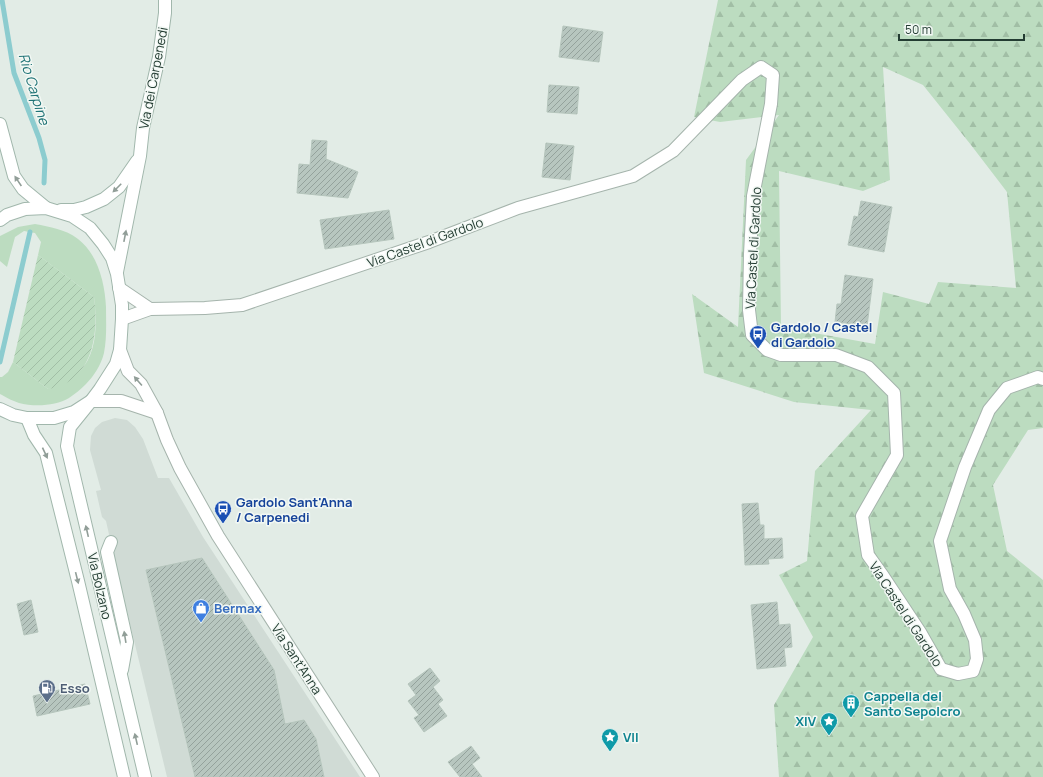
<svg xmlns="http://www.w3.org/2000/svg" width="1043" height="777" font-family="Manrope,sans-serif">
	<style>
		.built { fill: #d0dbd5 }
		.green { fill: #bcdcc0 }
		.forest { fill: url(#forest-firs); fill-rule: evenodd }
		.garden { fill: url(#garden-furrows) }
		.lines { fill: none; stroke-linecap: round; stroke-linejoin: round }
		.stream { stroke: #8ccccf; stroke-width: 5 }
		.building { fill: url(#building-hatch); stroke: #b5c5bc }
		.minor-casing { stroke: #a5b4ac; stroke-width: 14 }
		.secondary-casing { stroke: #a1b7ac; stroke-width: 14 }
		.minor { stroke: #fff; stroke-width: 12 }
		.secondary { stroke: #fff; stroke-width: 12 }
		.oneway { fill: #919e98 }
		.labels { text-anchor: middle; stroke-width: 3; stroke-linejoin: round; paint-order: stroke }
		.street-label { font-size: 13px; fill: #233c32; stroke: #f2f8f4 }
		.transit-label { font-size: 13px; font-weight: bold; fill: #164399; stroke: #f2f8f4; text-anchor: start }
		.shop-label { font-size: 13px; font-weight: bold; fill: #366cbe; stroke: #f2f8f4; text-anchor: start }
		.service-label { font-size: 13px; font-weight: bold; fill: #4e5e75; stroke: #f2f8f4; text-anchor: start }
		.culture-label { font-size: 13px; font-weight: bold; fill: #0d838f; stroke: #f2f8f4; text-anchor: start }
		.water-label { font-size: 14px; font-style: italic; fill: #1f7275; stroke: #f2f8f4 }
	</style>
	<defs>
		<pattern id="forest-firs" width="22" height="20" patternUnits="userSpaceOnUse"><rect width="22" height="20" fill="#bcdcc0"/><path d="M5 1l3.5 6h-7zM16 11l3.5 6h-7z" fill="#a1bea5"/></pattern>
		<pattern id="garden-furrows" width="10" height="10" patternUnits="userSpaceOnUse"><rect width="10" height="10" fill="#bcdcc0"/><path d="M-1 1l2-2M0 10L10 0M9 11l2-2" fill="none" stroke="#a1bea5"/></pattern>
		<pattern id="building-hatch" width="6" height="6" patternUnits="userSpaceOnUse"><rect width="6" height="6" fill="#b7c6bf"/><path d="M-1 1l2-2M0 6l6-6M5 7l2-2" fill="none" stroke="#94a29c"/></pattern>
	</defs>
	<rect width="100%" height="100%" fill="#e2ece6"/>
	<path class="built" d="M115,418L127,420L135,427L143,439L158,478H169L203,537L360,777H167L117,570L106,521L102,517L96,491L101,490L90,450L91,436L95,428L102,422Z"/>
	<path class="green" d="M35,224C50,227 65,229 78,239C98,254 105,284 106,307C106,322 107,338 104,353C101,365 94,376 86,384C81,389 75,394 69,398C56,406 34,407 19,403C13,401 7,398 2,395L0,394V377H2L8,372L13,362L48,389C55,386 76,376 80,371C98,352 97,321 94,297L38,255L41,242L35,233L24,231L15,237L7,267L0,261V236L18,227Z"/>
	<path class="forest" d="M718,0H1043V428L1028,430L993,485L1007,551L1043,580V777H779L774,705L813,637L779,575L807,561L815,471L871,410L794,402L704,373L692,294L738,327L746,160L779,115L720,122L694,117ZM883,67L923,85L971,145L1007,192L1016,288L938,282L929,304L883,292L875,344L781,327L779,171L863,191L890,180Z"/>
	<path class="garden" d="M38,255L94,297C99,334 93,382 48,389L13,362Z"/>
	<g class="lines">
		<g class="stream">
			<path d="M2,0L14,73L39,138L45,160L44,183"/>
			<path d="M0,362L30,232"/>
		</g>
	</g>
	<g class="building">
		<path d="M563,26L603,32L599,62L559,57Z"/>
		<path d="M549,85L579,87L577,114L547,112Z"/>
		<path d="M312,140L327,141L326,159L358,172L348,198L297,193L299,164L310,165Z"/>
		<path d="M546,143L574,146L570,180L542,177Z"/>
		<path d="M861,201L892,207L884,252L848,245L854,216L858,217Z"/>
		<path d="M389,210L394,239L325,249L320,220Z"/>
		<path d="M845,275L873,279L867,326L835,322L837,304H841Z"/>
		<path d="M758,503L760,525H764V539L782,538L783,558L768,559L769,564L745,565L742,504Z"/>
		<path d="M202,558L274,670L285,724L304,720L316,739L324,777H195L146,570Z"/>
		<path d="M31,600L38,632L24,635L17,604Z"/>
		<path d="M777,602L779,625L790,624L792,647L784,648L786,666L757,669L751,605Z"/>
		<path d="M430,668L440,681L433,687L443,700L438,704L447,716L424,732L414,718L419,715L408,701L416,695L408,684Z"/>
		<path d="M85,684L90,704L37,716L33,696Z"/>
		<path d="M471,746L480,758L472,764L482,777H460L448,762Z"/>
	</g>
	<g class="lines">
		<g class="minor-casing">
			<g id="minor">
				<path d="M119,288L150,309"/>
				<path d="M122,319L150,309L205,308L242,305L429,242L518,208L633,176L673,151L742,80L761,67L773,75L771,104L753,196L750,254L749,310L752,335L767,350L781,355H836L868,367L894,393L897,455L862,516L868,555L883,576L920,632L941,669L958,674L973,671L977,659L975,640L964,614L950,589L940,541L965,467L989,410L1007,388L1038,377L1043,379"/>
				<path d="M120,350L128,371L141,384L157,413L167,440L180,468L218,536L373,777"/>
				<path d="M91,401H121L157,413"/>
			</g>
		</g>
		<g class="secondary-casing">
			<g id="secondary">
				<path d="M0,124L14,176L23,189L46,208"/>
				<path d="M61,210H74L86,207L104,199L119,187L137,161"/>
				<path d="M0,220L7,215L25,209L46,208L72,216L90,228L103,244L112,258L117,274L122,305V319L120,350L116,364L100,389L91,401L74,412L54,418H27L13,415L0,409"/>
				<path d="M117,272L140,156L143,128L159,57L165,13V0"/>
				<path d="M91,401L70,427L67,446L145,777"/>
				<path d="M27,418L34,435L46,453L78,581L124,777"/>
				<path d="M111,542L107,552L127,642L122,670"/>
			</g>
		</g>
		<use href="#minor" class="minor"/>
		<use href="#secondary" class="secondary"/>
	</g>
	<defs><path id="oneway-solid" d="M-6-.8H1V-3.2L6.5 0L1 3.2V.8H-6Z"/></defs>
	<g class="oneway">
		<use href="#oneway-solid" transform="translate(18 181) rotate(-124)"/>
		<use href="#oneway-solid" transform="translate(117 188) rotate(135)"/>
		<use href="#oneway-solid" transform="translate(125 236) rotate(-79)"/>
		<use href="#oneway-solid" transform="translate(138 381) rotate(-131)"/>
		<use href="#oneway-solid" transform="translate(45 453) rotate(65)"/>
		<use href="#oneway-solid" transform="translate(87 531) rotate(-103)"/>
		<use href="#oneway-solid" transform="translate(77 578) rotate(76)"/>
		<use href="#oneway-solid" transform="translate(125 637) rotate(-99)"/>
		<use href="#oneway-solid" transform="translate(136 739) rotate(-103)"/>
	</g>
	<defs>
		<g id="bus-pin" transform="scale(0.9)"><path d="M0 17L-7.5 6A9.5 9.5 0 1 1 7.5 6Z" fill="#1a4fb4" stroke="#f2f8f4"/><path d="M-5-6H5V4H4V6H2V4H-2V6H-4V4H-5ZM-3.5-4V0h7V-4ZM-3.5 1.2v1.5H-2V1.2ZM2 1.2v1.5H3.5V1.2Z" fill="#fff"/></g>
		<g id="shop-pin" transform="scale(0.9)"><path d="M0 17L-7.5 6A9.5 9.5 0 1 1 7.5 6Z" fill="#3f7fe0" stroke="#f2f8f4"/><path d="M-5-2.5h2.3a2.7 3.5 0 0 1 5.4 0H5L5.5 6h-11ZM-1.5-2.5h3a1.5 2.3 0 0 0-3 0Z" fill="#fff"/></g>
		<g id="fuel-pin" transform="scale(0.9)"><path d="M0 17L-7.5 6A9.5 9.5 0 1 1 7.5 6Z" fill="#5c6f8a" stroke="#f2f8f4"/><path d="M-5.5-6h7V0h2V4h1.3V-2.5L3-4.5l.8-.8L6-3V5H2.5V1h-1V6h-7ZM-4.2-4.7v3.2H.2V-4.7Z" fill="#fff"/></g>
		<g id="building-pin" transform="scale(0.9)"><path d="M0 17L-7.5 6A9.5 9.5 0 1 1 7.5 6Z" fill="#0f9aa8" stroke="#f2f8f4"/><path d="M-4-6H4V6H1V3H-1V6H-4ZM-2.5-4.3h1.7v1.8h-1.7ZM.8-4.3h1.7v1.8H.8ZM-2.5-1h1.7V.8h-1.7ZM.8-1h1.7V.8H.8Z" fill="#fff"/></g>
		<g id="sight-pin" transform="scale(0.9)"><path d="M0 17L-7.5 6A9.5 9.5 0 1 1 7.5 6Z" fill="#0f9aa8" stroke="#f2f8f4"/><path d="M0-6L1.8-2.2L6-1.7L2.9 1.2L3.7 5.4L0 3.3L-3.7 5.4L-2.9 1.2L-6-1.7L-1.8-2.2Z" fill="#fff"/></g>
	</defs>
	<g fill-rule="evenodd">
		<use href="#bus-pin" x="758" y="334"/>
		<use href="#bus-pin" x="223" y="509"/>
		<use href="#shop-pin" x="201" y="608"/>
		<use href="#fuel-pin" x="47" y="688"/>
		<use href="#building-pin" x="851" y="703"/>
		<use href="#sight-pin" x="829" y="721"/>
		<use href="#sight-pin" x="610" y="737"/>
	</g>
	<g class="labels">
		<g class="street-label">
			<text transform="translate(153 78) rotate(-79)" y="5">Via dei Carpenedi</text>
			<text transform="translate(425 242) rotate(-20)" y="5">Via Castel di Gardolo</text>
			<text transform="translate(753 248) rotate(-87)" y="5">Via Castel di Gardolo</text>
			<text transform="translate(100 586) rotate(77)" y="5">Via Bolzano</text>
			<text transform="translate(906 614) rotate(57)" y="5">Via Castel di Gardolo</text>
			<text transform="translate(297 659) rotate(57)" y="5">Via Sant'Anna</text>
		</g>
		<g class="transit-label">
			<text x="771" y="332">Gardolo / Castel<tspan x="771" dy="15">di Gardolo</tspan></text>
			<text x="236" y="507">Gardolo Sant'Anna<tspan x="236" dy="15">/ Carpenedi</tspan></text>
		</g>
		<g class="shop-label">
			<text x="214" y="613">Bermax</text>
		</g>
		<g class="service-label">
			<text x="60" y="693">Esso</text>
		</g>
		<g class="culture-label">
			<text x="864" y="701">Cappella del<tspan x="864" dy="15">Santo Sepolcro</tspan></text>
			<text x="816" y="726" text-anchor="end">XIV</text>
			<text x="623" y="742">VII</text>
		</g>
		<g class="water-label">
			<text transform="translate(34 89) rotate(73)" y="5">Rio Carpine</text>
		</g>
	</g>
	<path d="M899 34v6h125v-6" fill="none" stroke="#233c32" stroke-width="2"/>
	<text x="905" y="34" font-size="12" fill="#233c32" stroke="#f2f8f4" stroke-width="3" paint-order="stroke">50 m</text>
</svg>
